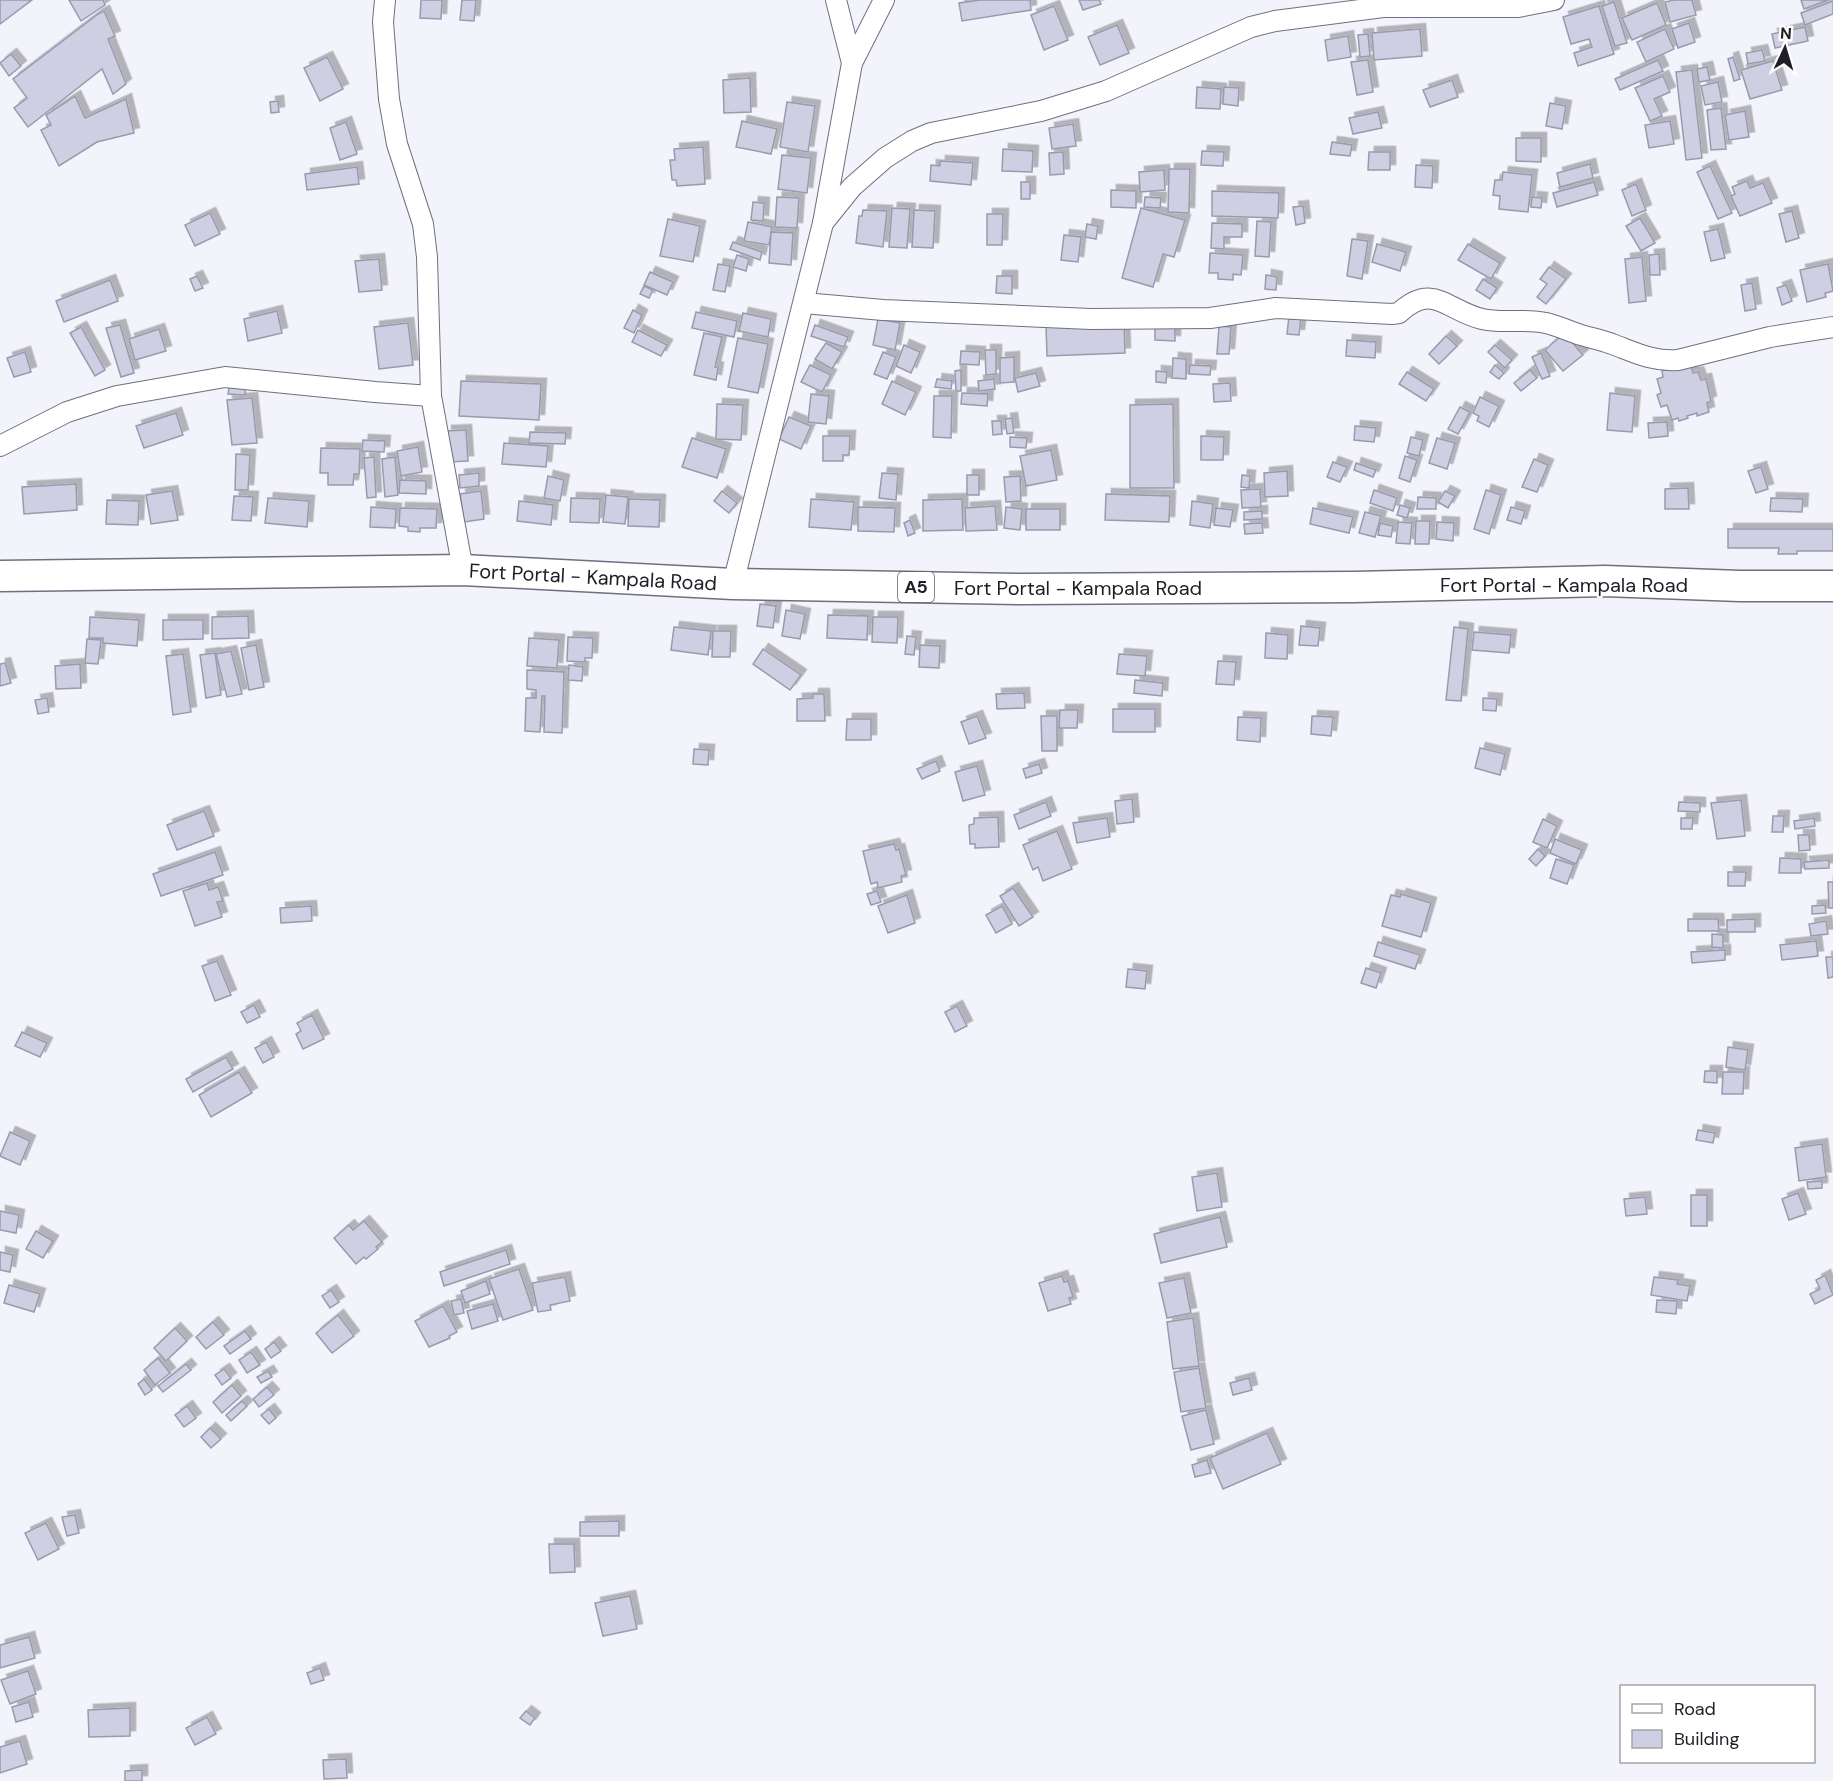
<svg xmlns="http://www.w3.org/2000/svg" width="1833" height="1781" font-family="'DM Sans',sans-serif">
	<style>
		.building { fill: #cfcfe3; stroke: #9a9aad; stroke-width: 1.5; filter: url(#shadow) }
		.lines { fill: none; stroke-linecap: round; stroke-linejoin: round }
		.minor-casing { stroke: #6f6f81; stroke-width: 22 }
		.primary-casing { stroke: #6f6f81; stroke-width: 33 }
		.minor { stroke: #fff; stroke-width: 20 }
		.primary { stroke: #fff; stroke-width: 30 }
		.labels { text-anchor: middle; stroke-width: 4.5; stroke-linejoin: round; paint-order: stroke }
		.shield { fill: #fff; stroke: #626267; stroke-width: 1.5 }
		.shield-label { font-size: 18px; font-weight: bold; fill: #1e1e26 }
		.street-label { font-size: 20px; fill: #1e1e26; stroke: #fff }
	</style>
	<defs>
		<filter id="shadow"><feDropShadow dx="5.5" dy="-5.5" stdDeviation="0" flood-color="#0004"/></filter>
	</defs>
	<rect width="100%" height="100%" fill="#f3f3fb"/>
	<g class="building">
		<path d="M0,0H32L0,24Z"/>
		<path d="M69,0H103L105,5L81,21Z"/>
		<path d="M421,0H442L441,19L420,18Z"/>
		<path d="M462,0H476L474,21L460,20Z"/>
		<path d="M980,0H1030L1031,10L962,21L959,3Z"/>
		<path d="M1079,0H1099L1101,4L1083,10Z"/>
		<path d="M1674,0H1692L1696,15L1670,22L1665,2Z"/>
		<path d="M1801,0H1828L1804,9Z"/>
		<path d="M1833,1V14L1805,25L1801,13Z"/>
		<path d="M1614,2L1627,43L1615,46L1602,6Z"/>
		<path d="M1657,3L1666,25L1632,40L1622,18Z"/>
		<path d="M1054,6L1068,40L1044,50L1031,15Z"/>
		<path d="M1599,6L1614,54L1578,66L1574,53L1592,47L1589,39L1571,44L1563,17Z"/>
		<path d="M104,11L115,36L108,39L126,84L113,94L102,69L28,127L14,108L27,98L13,79L98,14Z"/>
		<path d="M1689,23L1695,42L1678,48L1672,29Z"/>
		<path d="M1117,25L1129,53L1100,65L1088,37Z"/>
		<path d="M1805,27L1808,41L1775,48L1772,34Z"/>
		<path d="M1420,29L1422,56L1374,60L1372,33Z"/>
		<path d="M1665,29L1674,49L1646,62L1637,42Z"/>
		<path d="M1368,34L1370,56L1360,57L1358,35Z"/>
		<path d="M1348,36L1351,57L1328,61L1325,40Z"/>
		<path d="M1762,50L1765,61L1748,64L1746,53Z"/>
		<path d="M11,54L21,66L9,76L0,63Z"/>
		<path d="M327,57L343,89L320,101L304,68Z"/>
		<path d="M1733,57L1740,79L1734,81L1728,59Z"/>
		<path d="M1368,60L1373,92L1357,95L1351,62Z"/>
		<path d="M1658,60L1663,71L1620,90L1615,79Z"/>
		<path d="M1773,61L1782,90L1750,99L1741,70Z"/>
		<path d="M1707,67L1710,80L1699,82L1697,69Z"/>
		<path d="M1692,70L1702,158L1686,160L1676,72Z"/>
		<path d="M1663,76L1670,92L1654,99L1662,116L1650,121L1635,88Z"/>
		<path d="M750,78L751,112L724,113L723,80Z"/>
		<path d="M1452,80L1458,97L1430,107L1423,90Z"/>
		<path d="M1718,82L1722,102L1705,105L1701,86Z"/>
		<path d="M1197,87L1221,89L1220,109L1196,108Z"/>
		<path d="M1224,87L1239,88L1238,106L1223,104Z"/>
		<path d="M75,96L85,118L126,99L134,133L97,142L59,166L41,130L51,125L46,115Z"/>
		<path d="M278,101L279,112L271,113L270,102Z"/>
		<path d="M787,102L815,106L808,152L780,147Z"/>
		<path d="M1550,103L1566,106L1562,129L1546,126Z"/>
		<path d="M1721,108L1726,149L1711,150L1707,110Z"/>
		<path d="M1745,111L1749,137L1729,140L1725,115Z"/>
		<path d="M1378,112L1382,128L1353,134L1349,118Z"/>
		<path d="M742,121L777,129L771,154L736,147Z"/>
		<path d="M1670,121L1674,144L1649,148L1645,125Z"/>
		<path d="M346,122L357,154L340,160L330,128Z"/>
		<path d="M1073,124L1076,146L1052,149L1049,128Z"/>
		<path d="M1516,138H1541V162L1516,161Z"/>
		<path d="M1332,142L1352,145L1350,156L1330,154Z"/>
		<path d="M703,147L705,184L677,186L676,180H672L670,160H675L674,149Z"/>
		<path d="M1003,149L1033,151L1032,172L1002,171Z"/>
		<path d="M1202,151L1224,152L1223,166L1201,165Z"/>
		<path d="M1063,152L1064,174L1050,175L1049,153Z"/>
		<path d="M1369,152H1390V170H1368Z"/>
		<path d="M782,155L811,158L807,193L778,189Z"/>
		<path d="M940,161L973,163L971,185L930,181L931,165L940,166Z"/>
		<path d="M1590,164L1593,178L1560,187L1557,173Z"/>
		<path d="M1416,165L1433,166L1432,188L1415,187Z"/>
		<path d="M1710,166L1732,213L1718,219L1697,172Z"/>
		<path d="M357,167L359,184L307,190L305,174Z"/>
		<path d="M1169,169H1190L1189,213L1168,212Z"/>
		<path d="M1164,170L1165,190L1140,192L1139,172Z"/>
		<path d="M1503,172L1532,175L1528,212L1499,209L1500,196L1493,195L1495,180H1502Z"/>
		<path d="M1747,181L1750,188L1763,183L1772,203L1740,216L1731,196L1735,194L1732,187Z"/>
		<rect x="1021" y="182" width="9" height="17"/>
		<path d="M1594,182L1598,195L1557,207L1553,193Z"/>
		<path d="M1636,184L1646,210L1632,216L1622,190Z"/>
		<path d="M1111,190L1136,191V208L1111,207Z"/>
		<path d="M1212,191L1279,193L1278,218L1212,216Z"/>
		<path d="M777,197L799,198L797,228L775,227Z"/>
		<path d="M1145,197L1161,198L1160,208L1144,207Z"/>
		<path d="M1532,197L1542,198L1541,208L1531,207Z"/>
		<path d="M753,202L764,203L763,221L751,220Z"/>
		<path d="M1303,206L1305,223L1296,225L1293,207Z"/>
		<path d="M892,208L910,209L907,248L889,247Z"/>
		<path d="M1141,208L1185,220L1174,257L1163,254L1153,287L1122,278Z"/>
		<path d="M863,210L887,211L883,247L856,243L859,216H862Z"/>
		<path d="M914,210L935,211L933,248L912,247Z"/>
		<path d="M1792,211L1799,238L1786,242L1779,214Z"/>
		<path d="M210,213L220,234L195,246L185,225Z"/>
		<path d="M987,214H1003L1002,245H987Z"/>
		<path d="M1640,218L1655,243L1641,251L1626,226Z"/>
		<path d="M668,219L700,226L693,262L660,256Z"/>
		<path d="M1257,221L1271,222L1269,257L1255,256Z"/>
		<path d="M748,222L772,227L769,245L744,241Z"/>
		<path d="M1212,223L1242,224V237H1224V249L1211,248Z"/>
		<path d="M1087,224L1098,226L1096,239L1085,237Z"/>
		<path d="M1718,229L1725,258L1711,261L1704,232Z"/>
		<path d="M771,232L793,233L791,265L769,263Z"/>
		<path d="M1064,235L1081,237L1078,262L1061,260Z"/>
		<path d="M1352,239L1368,241L1362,279L1347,276Z"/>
		<path d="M733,242L762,252L760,260L730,249Z"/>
		<path d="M1377,244L1406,252L1400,271L1372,262Z"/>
		<path d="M1468,244L1500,263L1491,279L1458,260Z"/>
		<path d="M1210,253L1243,255L1241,275L1233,274V280L1218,279V273H1209Z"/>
		<path d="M1659,254L1660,275H1650L1649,255Z"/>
		<path d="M737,255L749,259L746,271L733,267Z"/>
		<path d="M1642,257L1646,301L1629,303L1625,259Z"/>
		<path d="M379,259L382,290L359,292L355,261Z"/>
		<path d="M718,264L730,266L725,292L713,290Z"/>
		<path d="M1828,264L1833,291L1825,293L1826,297L1807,302L1800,270Z"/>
		<path d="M1549,267L1566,279L1546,304L1537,297L1547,284L1540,279Z"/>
		<path d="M650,272L673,282L667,295L644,285Z"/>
		<path d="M1266,275L1277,277L1276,290L1265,289Z"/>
		<path d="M197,276L203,288L195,291L190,279Z"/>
		<path d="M997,276H1012V294L996,293Z"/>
		<path d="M1483,279L1497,288L1490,299L1476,290Z"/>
		<path d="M110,280L118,301L64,322L56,301Z"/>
		<path d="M1752,283L1756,309L1745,311L1741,285Z"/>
		<path d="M1786,285L1792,301L1782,305L1777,288Z"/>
		<path d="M644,286L653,290L649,298L640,294Z"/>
		<path d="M633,310L642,315L634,333L624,328Z"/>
		<path d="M277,311L282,333L248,341L244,319Z"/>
		<path d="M696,312L737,321L734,337L692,328Z"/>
		<path d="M743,313L771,319L768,337L739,331Z"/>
		<path d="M1289,316L1301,317L1299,335L1287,334Z"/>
		<path d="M878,319L900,323L895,350L873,345Z"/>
		<path d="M1155,322H1175V341L1155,340Z"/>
		<path d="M408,323L413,365L379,369L374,327Z"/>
		<path d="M1124,323L1125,353L1047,356L1046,326Z"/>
		<path d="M120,325L134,373L121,377L106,328Z"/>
		<path d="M815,325L848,337L844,347L811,336Z"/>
		<path d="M1219,326L1231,327L1229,354H1217Z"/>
		<path d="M81,327L105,370L95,376L70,333Z"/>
		<path d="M159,329L166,351L135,360L129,339Z"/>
		<path d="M638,330L667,345L661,356L632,342Z"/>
		<path d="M704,333L722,337L715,367L718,368L716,380L694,375Z"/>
		<path d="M1564,333L1583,355L1563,371L1545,350Z"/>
		<path d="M1446,336L1457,346L1439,364L1429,354Z"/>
		<path d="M738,338L768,344L758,393L728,387Z"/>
		<path d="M1347,340L1376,342L1375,358L1346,356Z"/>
		<path d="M826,343L842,352L832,369L815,359Z"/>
		<path d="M904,345L920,352L911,373L896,366Z"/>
		<path d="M1495,345L1512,360L1505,368L1488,352Z"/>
		<path d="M985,350H996V374L986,375Z"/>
		<path d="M961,351L980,352L979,365L960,364Z"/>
		<path d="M25,352L31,372L14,377L7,358Z"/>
		<path d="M883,352L896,357L887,379L874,374Z"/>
		<path d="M1541,353L1550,376L1542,379L1532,357Z"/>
		<path d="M1014,357V382L1000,383V358Z"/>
		<path d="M1173,358L1186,359V379L1172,378Z"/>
		<path d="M1690,362L1693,373L1698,372L1701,380L1706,379L1711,401L1707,403L1709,412L1697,416V413L1687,416L1688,418L1679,421L1678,418L1672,420L1667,405L1661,407L1657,395L1661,393L1657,379L1663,377L1662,371Z"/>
		<path d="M810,365L831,375L822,392L801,382Z"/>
		<path d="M1190,365L1211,366L1210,375L1189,374Z"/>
		<path d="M1495,365L1504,373L1499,379L1490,372Z"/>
		<path d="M961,370V391H956L955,371Z"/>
		<path d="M1530,370L1537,378L1521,391L1514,383Z"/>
		<path d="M1156,371L1167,372L1166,383L1156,382Z"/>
		<path d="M1407,372L1434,389L1426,401L1399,384Z"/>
		<path d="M1036,373L1040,386L1018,392L1015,378Z"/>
		<path d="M937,379L952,381L951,389L935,387Z"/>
		<path d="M994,379L995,389L979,391L978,381Z"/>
		<path d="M461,381L541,384L539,420L459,416Z"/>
		<path d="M892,381L916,392L905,415L882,404Z"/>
		<path d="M230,382L246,383L245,395L228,394Z"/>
		<path d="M1230,383L1231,401L1214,402L1213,384Z"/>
		<path d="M962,393L988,394L987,406L961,404Z"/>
		<path d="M1610,393L1635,396L1632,432L1607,430Z"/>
		<path d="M811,394L829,396L826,424L808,422Z"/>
		<path d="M934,396H952L951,438L933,437Z"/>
		<path d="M1480,397L1499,406L1489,427L1477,421L1479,416L1473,413Z"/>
		<path d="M252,398L257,443L232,445L227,400Z"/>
		<path d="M717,404L743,405L741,440L716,439Z"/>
		<path d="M1173,404L1174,488H1130V405Z"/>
		<path d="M1460,407L1470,412L1458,434L1448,429Z"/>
		<path d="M176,413L183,435L144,448L136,426Z"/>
		<path d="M789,417L811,426L801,449L779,439Z"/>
		<path d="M1012,418L1014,433L1007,434L1005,419Z"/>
		<path d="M992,421H1001L1002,434L993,435Z"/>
		<path d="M1667,422L1668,436L1649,438L1648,423Z"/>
		<path d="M1355,426L1376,428L1374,442L1354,440Z"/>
		<path d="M466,430L468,461L448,462L446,431Z"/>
		<path d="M530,432L566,433L565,444L529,443Z"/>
		<path d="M823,436H850L849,455H843V461H823Z"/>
		<path d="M1201,436L1224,437L1223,460H1201Z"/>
		<path d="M1010,437L1027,438L1026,448L1010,447Z"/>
		<path d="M1411,437L1423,440L1419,456L1407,453Z"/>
		<path d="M692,438L726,449L717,478L682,467Z"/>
		<path d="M1437,438L1455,443L1447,469L1429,463Z"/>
		<path d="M363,440L385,441L384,452L362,451Z"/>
		<path d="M504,443L548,446L546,467L502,464Z"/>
		<path d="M418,447L422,472L401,476L397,451Z"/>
		<path d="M321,448L360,449L359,474H354L353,485H328V473H320Z"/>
		<path d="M1051,450L1057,480L1026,486L1020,456Z"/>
		<path d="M236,454L250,455L248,490H235Z"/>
		<path d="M1405,456L1417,460L1410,482L1399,478Z"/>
		<path d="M374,457L376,497L367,498L364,458Z"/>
		<path d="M395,457L398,495L385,497L382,459Z"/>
		<path d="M1534,459L1548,465L1537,492L1522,487Z"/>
		<path d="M1333,462L1347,467L1340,482L1327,477Z"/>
		<path d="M1356,463L1376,470L1373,477L1354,470Z"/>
		<path d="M1761,467L1768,489L1756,493L1748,471Z"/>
		<path d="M1287,471L1288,496L1265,497L1264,473Z"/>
		<path d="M479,473V486L460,488L459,475Z"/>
		<path d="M882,473L898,474L896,500L879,498Z"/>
		<rect x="967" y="475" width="12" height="20"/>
		<path d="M1242,475L1250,476L1249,488L1241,487Z"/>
		<path d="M548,476L564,480L560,501L544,498Z"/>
		<path d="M1020,476L1021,501L1006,502L1004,477Z"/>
		<path d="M400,480L426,481V494L399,493Z"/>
		<path d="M76,484L77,510L24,514L22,487Z"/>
		<path d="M1688,488L1689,509H1665V489Z"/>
		<path d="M1260,489L1261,507L1242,508L1241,490Z"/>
		<path d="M1374,490L1397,498L1393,511L1370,503Z"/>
		<path d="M1486,490L1501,495L1489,534L1474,529Z"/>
		<path d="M172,491L178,520L151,524L146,495Z"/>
		<path d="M481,491L484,519L464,522L460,494Z"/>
		<path d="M722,491L737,503L729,513L714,501Z"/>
		<path d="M1445,491L1455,496L1448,508L1438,502Z"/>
		<path d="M1106,494L1170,496L1169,522L1105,520Z"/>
		<path d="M606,495L628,497L625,524L603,522Z"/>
		<path d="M234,496L253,497L251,521L232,520Z"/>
		<path d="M1418,497L1436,498V509H1417Z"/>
		<path d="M268,498L309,501L307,527L265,523Z"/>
		<path d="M571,498L600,499L599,523L570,522Z"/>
		<path d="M1771,498L1803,499L1802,512L1770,511Z"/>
		<path d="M629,499L660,500L659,527L628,526Z"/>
		<path d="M811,499L854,502L851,530L809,527Z"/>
		<path d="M962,499L963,530L923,531V500Z"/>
		<path d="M107,500L139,501L138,525L106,524Z"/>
		<path d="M519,501L553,505L551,525L517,521Z"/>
		<path d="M1192,501L1213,504L1210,528L1190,525Z"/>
		<path d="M1400,505L1410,508L1407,518L1397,515Z"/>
		<path d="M995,506L997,530L966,531L965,508Z"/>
		<path d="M371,507L396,509L395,528L370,527Z"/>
		<path d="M858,507L895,508L894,532L858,531Z"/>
		<path d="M1006,507L1022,509L1020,530L1004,528Z"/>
		<path d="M1511,507L1525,511L1521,524L1507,520Z"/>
		<path d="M400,508L437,509L436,528H420V532L408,531V527L399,526Z"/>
		<path d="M1216,508L1233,510L1230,527L1214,525Z"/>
		<path d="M1313,508L1353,517L1349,533L1310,524Z"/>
		<rect x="1026" y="509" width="34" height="21"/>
		<path d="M1262,511V519L1244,520V512Z"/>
		<path d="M1365,512L1381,516L1375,537L1359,533Z"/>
		<path d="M910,520L915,533L908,536L904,523Z"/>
		<path d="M1416,521H1430L1429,544H1415Z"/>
		<path d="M1398,522L1412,523L1410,544L1396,543Z"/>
		<path d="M1437,522L1454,523L1453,541L1436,539Z"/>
		<path d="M1262,523L1263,533L1245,534L1244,524Z"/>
		<path d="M1380,523L1393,526L1391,537L1378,535Z"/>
		<path d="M1728,529H1833V551H1797V554H1778L1779,548H1728Z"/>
		<path d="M760,604L776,606L773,628L757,626Z"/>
		<path d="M786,610L805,614L800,639L782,636Z"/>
		<path d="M828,615L868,616L867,640L827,638Z"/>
		<path d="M248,616L249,638L212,639V617Z"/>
		<path d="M90,617L139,620L137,646L103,643V638H89Z"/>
		<path d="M873,617H898L897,643L872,642Z"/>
		<path d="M163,620H203V639L163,640Z"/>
		<path d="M1301,626L1320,628L1318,646L1299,645Z"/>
		<path d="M674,627L711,631L708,655L671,650Z"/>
		<path d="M1454,627L1468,629L1461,701L1446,700Z"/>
		<path d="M713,631H731L730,657H712Z"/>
		<path d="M1474,632L1511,635L1509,653L1472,650Z"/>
		<path d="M1266,633L1288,635L1287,659L1265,658Z"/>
		<path d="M907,636L916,637L914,655L905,654Z"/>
		<path d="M568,637L593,638L592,658H585V662L567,661Z"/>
		<path d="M529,638L559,640L557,668L527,666Z"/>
		<path d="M87,639L101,640L98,664L85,663Z"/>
		<path d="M256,645L264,687L249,690L241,648Z"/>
		<path d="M920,645L940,646L939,668L919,667Z"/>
		<path d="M763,649L801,675L790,690L753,664Z"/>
		<path d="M231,651L242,694L227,697L216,654Z"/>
		<path d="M215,653L221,695L206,698L200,655Z"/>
		<path d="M183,654L191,712L173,715L166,656Z"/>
		<path d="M1119,654L1147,656L1145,676L1117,674Z"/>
		<path d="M1218,661L1236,662L1234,685L1216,684Z"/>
		<path d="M5,663L11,683L0,686V664Z"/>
		<path d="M80,664L81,688L56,689L55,666Z"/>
		<path d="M569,665L583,667L582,681L568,680Z"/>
		<path d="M527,670L564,672L562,733L544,732L545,696H542L540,732L525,731L526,698H536V690L527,689Z"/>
		<path d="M1135,680L1163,683L1162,696L1134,693Z"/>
		<path d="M1024,693L1025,708L997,709L996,694Z"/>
		<path d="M813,694H824L825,721H797V699L813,698Z"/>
		<path d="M47,698L49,712L38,714L35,700Z"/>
		<path d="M1483,698L1497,699L1496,711L1483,710Z"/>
		<rect x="1113" y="709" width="42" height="23"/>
		<path d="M1060,710H1078L1077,728H1059Z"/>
		<path d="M977,716L986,738L969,744L961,722Z"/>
		<path d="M1041,716H1057V751H1042Z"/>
		<path d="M1312,716L1333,717L1331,736L1311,734Z"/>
		<path d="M1238,717L1261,718L1260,742L1237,740Z"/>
		<path d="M847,719H871V740H846Z"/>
		<path d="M1480,748L1505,754L1500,775L1475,768Z"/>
		<path d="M694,749L709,750L708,765L693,764Z"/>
		<path d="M936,761L940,771L922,779L917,769Z"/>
		<path d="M1039,764L1042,773L1026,778L1023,769Z"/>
		<path d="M977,766L985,795L963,801L955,772Z"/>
		<path d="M1132,799L1134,822L1117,824L1115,801Z"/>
		<path d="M1741,800L1745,836L1717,839L1711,803Z"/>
		<path d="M1046,802L1051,816L1019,829L1014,815Z"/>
		<path d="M1679,802L1700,803V812L1678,811Z"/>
		<path d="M204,811L214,836L177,850L167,825Z"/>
		<path d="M1773,816H1784L1783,832H1772Z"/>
		<path d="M998,817L999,847L975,848V844H970L969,825L974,824V818Z"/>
		<path d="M1107,818L1110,837L1077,843L1073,823Z"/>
		<path d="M1681,818H1693L1692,829H1681Z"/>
		<path d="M1814,818L1815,826L1795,829L1794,821Z"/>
		<path d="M1543,819L1557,826L1547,848L1533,842Z"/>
		<path d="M1057,831L1072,869L1043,881L1038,867L1033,870L1023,845Z"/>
		<path d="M1798,835H1809L1810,850L1799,851Z"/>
		<path d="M1555,839L1582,850L1576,864L1550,853Z"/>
		<path d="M894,844L896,850L899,849L906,875L901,876L902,882L878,888L877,882L871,884L863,851Z"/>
		<path d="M1538,849L1545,856L1536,866L1529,859Z"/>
		<path d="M215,852L223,875L161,896L153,874Z"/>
		<path d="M1780,858L1801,859V873H1779Z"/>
		<path d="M1556,859L1574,865L1567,884L1550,878Z"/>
		<path d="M1829,860V868L1805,869L1804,862Z"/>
		<path d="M1728,872H1746L1745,886H1728Z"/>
		<path d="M1828,882H1833V908H1829Z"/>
		<path d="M207,883L209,890L218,887L223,901L217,902L222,917L195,926L183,891Z"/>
		<path d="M1013,888L1033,917L1019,926L1000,896Z"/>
		<path d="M877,891L881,902L871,905L867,894Z"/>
		<path d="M1401,894L1431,903L1421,937L1382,926L1391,895L1400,897Z"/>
		<path d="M907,895L915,923L888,933L878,906Z"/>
		<path d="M1825,905L1826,913L1812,914V906Z"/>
		<path d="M311,906L312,921L281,923L280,908Z"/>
		<path d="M1002,906L1012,924L996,933L986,915Z"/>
		<path d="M1688,919H1718L1719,931H1688Z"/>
		<path d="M1755,919V932H1727V920Z"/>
		<path d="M1826,921L1828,934L1811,936L1809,924Z"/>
		<path d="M1712,934L1723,935V948L1712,947Z"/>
		<path d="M1816,941L1818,956L1782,960L1780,945Z"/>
		<path d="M1378,942L1420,955L1415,969L1374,956Z"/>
		<path d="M1725,950V960L1692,963L1691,952Z"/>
		<path d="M1826,957H1833V977L1828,978Z"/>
		<path d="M217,961L231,995L215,1001L202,966Z"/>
		<path d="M1366,968L1381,973L1376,988L1361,983Z"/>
		<path d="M1128,969L1147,971L1145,989L1126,987Z"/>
		<path d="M254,1005L260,1017L247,1023L241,1012Z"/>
		<path d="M957,1006L967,1026L955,1032L945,1012Z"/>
		<path d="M312,1015L324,1039L303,1049L296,1034L301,1031L297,1023Z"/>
		<path d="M22,1032L47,1043L40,1057L15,1046Z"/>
		<path d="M266,1042L274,1057L263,1063L255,1048Z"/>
		<path d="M1728,1047L1748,1050L1745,1070L1726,1067Z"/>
		<path d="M226,1057L233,1069L193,1092L186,1079Z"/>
		<path d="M1705,1071H1717V1083L1704,1082Z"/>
		<path d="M239,1072L252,1093L211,1117L199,1095Z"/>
		<path d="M1723,1072H1744L1743,1094H1722Z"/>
		<path d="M1698,1130L1715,1133L1713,1143L1696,1140Z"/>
		<path d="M10,1132L30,1141L20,1165L0,1156Z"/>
		<path d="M1822,1144L1826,1177L1799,1181L1795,1148Z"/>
		<path d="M1217,1173L1222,1207L1197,1211L1192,1177Z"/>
		<path d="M1822,1181V1188L1808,1189L1807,1182Z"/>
		<path d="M1798,1193L1806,1214L1789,1220L1782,1199Z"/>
		<rect x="1691" y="1195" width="16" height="31"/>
		<path d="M1645,1197L1647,1214L1626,1216L1624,1199Z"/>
		<path d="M0,1211L19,1215L16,1233L0,1230Z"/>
		<path d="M1220,1217L1227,1247L1161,1263L1154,1234Z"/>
		<path d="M364,1221L382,1242L376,1247L378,1249L366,1259L364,1257L356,1264L334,1238L349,1225L353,1230Z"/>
		<path d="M36,1231L53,1241L43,1258L26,1249Z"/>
		<path d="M506,1250L510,1264L444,1286L440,1272Z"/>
		<path d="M0,1252L13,1255L10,1272L0,1270Z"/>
		<path d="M519,1269L533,1310L503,1320L489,1279Z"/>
		<path d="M1825,1275L1833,1295L1815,1304L1810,1294L1820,1289L1816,1280Z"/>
		<path d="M1062,1276L1064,1282L1068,1281L1073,1297L1069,1298L1071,1304L1048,1311L1039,1283Z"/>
		<path d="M565,1277L570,1301L550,1305L551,1310L538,1312L532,1283Z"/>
		<path d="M1654,1277L1678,1280L1677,1284L1690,1286L1687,1301L1651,1295Z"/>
		<path d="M1184,1278L1191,1313L1167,1318L1159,1283Z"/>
		<path d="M486,1281L490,1294L465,1303L461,1291Z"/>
		<path d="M9,1285L40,1294L34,1312L4,1303Z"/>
		<path d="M331,1290L339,1302L330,1308L322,1296Z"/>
		<path d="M461,1299L464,1313L454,1315L451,1301Z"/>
		<path d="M1657,1300L1677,1301L1676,1314L1656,1312Z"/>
		<path d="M493,1304L498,1321L472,1329L467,1311Z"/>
		<path d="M443,1306L457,1332L449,1336L450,1338L429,1347L415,1321Z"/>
		<path d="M338,1315L354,1336L332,1353L316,1333Z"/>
		<path d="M1193,1318L1199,1366L1173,1369L1167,1322Z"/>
		<path d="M213,1322L224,1335L206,1349L196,1337Z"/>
		<path d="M175,1328L187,1341L166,1361L154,1348Z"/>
		<path d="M245,1331L251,1339L230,1354L224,1346Z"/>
		<path d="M274,1342L281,1351L271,1358L265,1349Z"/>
		<path d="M251,1352L260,1365L247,1373L239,1360Z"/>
		<path d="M158,1358L170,1373L155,1385L144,1370Z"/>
		<path d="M186,1364L191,1370L163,1392L158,1386Z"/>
		<path d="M1199,1368L1206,1408L1181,1412L1174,1372Z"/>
		<path d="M224,1369L231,1378L222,1385L215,1375Z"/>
		<path d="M268,1371L272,1377L261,1383L257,1377Z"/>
		<path d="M1249,1378L1252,1390L1233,1395L1230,1383Z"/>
		<path d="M144,1379L152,1390L145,1395L138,1384Z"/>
		<path d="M232,1385L241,1396L222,1413L213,1402Z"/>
		<path d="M267,1387L274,1395L259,1407L253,1399Z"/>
		<path d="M242,1401L247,1406L231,1421L226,1415Z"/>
		<path d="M187,1406L196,1418L184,1427L175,1415Z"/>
		<path d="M269,1409L276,1418L269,1424L261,1415Z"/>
		<path d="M1206,1410L1214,1444L1191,1450L1182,1416Z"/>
		<path d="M210,1428L221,1439L211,1448L201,1437Z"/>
		<path d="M1267,1433L1281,1464L1223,1489L1210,1458Z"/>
		<path d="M1207,1460L1211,1473L1195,1477L1192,1465Z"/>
		<path d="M75,1515L79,1533L67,1536L62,1517Z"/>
		<path d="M619,1521V1536H580V1522Z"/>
		<path d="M46,1523L59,1549L38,1560L25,1533Z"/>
		<path d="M549,1544H574L575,1572L550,1573Z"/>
		<path d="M630,1596L637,1629L603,1636L595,1603Z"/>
		<path d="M29,1637L35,1658L0,1668V1645Z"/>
		<path d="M320,1668L324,1680L311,1684L307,1673Z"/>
		<path d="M28,1671L36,1694L10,1704L1,1680Z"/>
		<path d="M29,1702L33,1717L16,1722L12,1707Z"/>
		<path d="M130,1708V1736L89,1737L88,1710Z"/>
		<path d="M526,1711L535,1718L530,1725L520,1718Z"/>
		<path d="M207,1717L216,1734L195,1745L186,1728Z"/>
		<path d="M20,1741L27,1764L0,1773V1747Z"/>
		<path d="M346,1759L347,1778L324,1779L323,1760Z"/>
		<path d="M142,1770V1781H125V1771Z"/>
	</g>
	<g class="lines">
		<g class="minor-casing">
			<g id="minor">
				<path d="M385,0L383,22L389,99L397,144L423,224L427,257L431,396L463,570"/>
				<path d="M852,63L884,0"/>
				<path d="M823,223L852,187L885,158L912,141L931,133L1041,111L1106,91L1251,27L1275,21L1383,7H1518L1554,0"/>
				<path d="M804,303L883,310L1091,319L1210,318L1276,308L1392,314L1399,313C1433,281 1447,311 1482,319C1503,324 1525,318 1546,323C1558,326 1569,331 1581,335C1591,338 1602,340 1612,344C1634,352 1653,362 1678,360L1770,337L1833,327"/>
				<path d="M0,446L67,412L117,396L225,377L375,392L431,396"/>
				<path d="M733,584L823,223L852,63L836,0"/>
			</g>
		</g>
		<g class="primary-casing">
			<path id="primary" d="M0,576L463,570L733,584L1021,589L1354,587L1605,581L1740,586H1833"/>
		</g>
		<use href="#minor" class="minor"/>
		<use href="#primary" class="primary"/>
	</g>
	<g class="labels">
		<rect class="shield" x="898" y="572" width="36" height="30" rx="4.5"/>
		<g class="shield-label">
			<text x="916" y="593">A5</text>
		</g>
		<g class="street-label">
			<text transform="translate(593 577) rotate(3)" y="7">Fort Portal - Kampala Road</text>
			<text x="1564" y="592">Fort Portal - Kampala Road</text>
			<text x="1078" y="595">Fort Portal - Kampala Road</text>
		</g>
	</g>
	<rect x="1620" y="1685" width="195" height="78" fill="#ffffff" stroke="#a5a5a8" stroke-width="1.5"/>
	<rect x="1632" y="1704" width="30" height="9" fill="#ffffff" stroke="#a5a5a8" stroke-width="1.5"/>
	<text x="1674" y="1715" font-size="18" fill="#1e1e26">Road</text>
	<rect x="1632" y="1730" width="30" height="18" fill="#cfcfe3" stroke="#a5a5a8" stroke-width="1.5"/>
	<text x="1674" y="1745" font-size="18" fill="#1e1e26">Building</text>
	<g transform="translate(1785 48) rotate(4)" stroke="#ffffff" stroke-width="4.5" paint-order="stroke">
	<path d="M0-4.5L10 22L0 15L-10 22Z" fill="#1e1e26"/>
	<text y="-9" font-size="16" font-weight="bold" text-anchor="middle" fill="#1e1e26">N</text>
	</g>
</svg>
